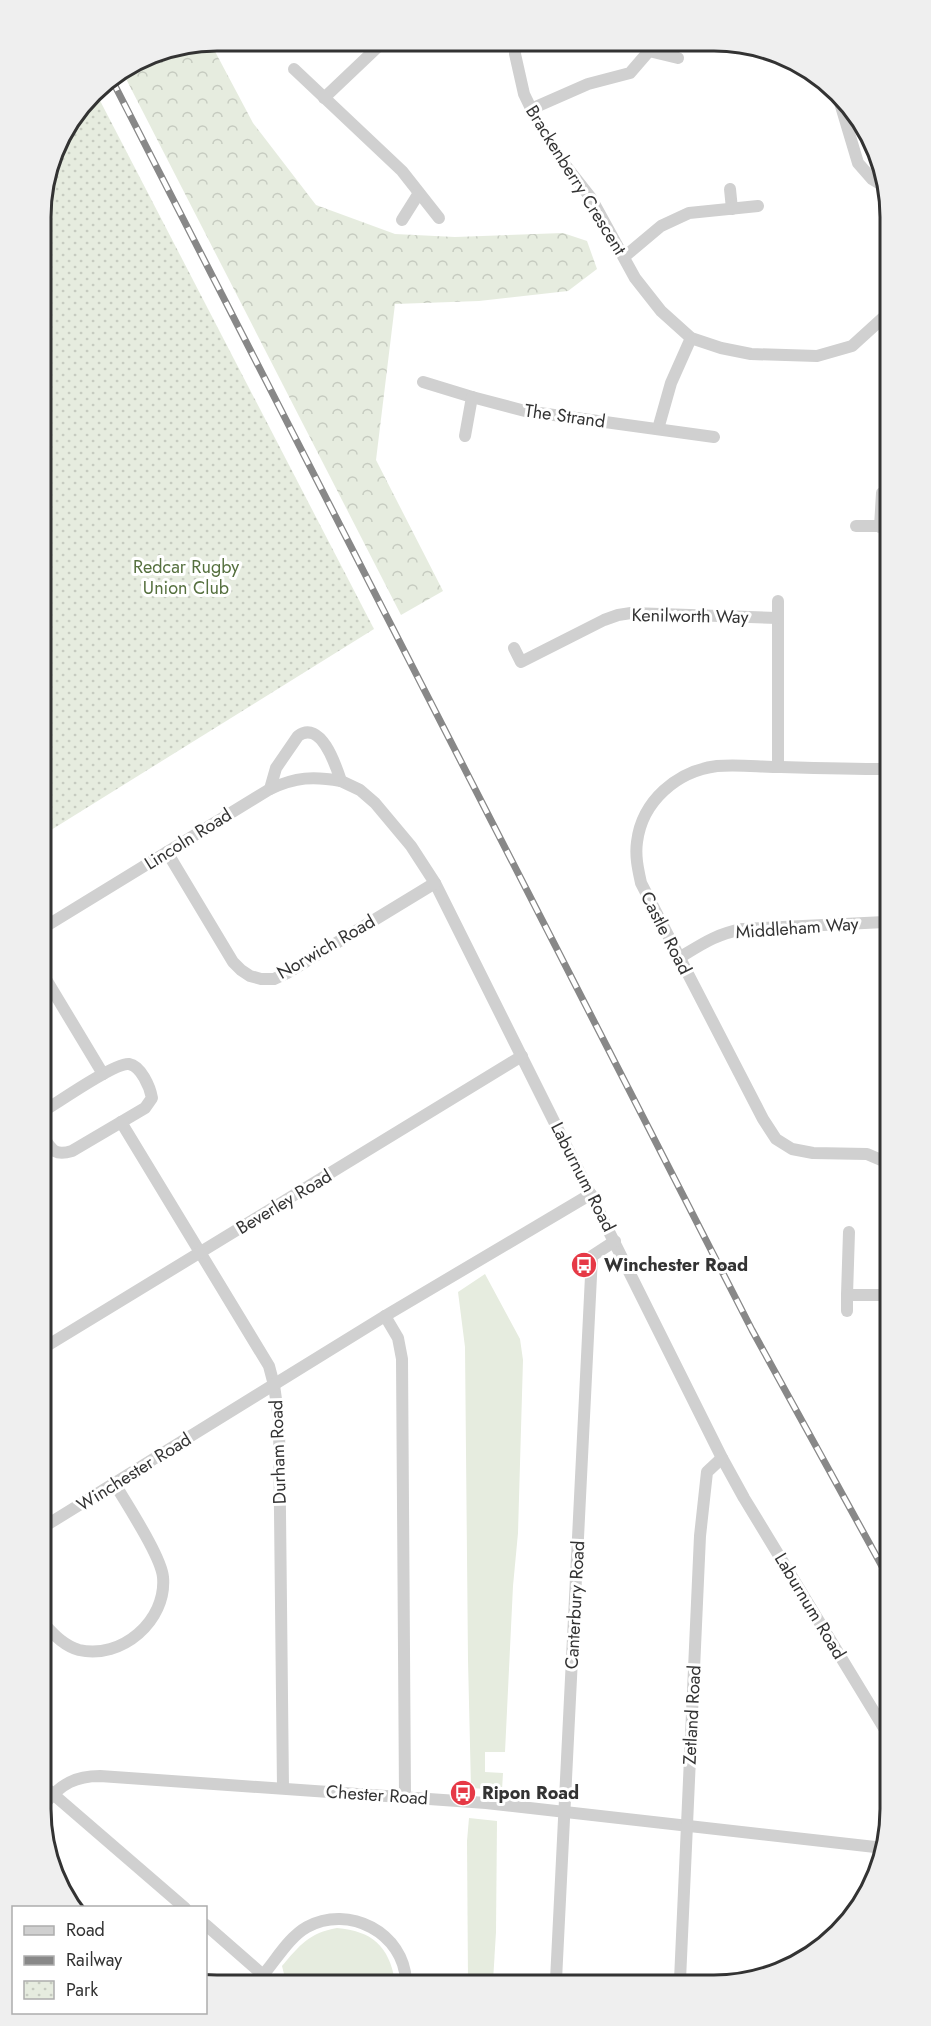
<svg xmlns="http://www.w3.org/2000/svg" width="931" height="2026" font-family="Jost,sans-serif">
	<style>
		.grass { fill: #e6ecdf }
		.forest { fill: url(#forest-crowns) }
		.park { fill: url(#park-dots) }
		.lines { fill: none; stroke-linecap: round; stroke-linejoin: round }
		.street { stroke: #d0d0d0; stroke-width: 12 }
		.rail-casing { stroke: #888; stroke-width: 7 }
		.rail { stroke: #fff; stroke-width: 4.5; stroke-dasharray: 14; stroke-linecap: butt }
		.labels { text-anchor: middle; stroke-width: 6; stroke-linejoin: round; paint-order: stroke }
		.street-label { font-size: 18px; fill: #333; stroke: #fff }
		.park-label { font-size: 18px; fill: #56703f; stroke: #fff }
		.poi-label { font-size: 18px; font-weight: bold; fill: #333; stroke: #fff; text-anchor: start }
		.rim { fill: none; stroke: #333; stroke-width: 3 }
	</style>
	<defs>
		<pattern id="forest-crowns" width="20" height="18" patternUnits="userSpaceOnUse" patternTransform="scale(1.5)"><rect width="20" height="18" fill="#e6ecdf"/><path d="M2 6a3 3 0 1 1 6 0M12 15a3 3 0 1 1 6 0" fill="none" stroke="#c6cbc0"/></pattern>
		<pattern id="park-dots" width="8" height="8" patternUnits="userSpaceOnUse" patternTransform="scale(1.5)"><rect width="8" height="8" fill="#e6ecdf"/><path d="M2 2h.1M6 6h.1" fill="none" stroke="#c6cbc0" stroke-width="1.8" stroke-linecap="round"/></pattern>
	</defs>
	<rect width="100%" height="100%" fill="#fff"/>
	<g class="grass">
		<path d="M485,1274L520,1339L523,1360L518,1533L513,1586L505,1752H485V1772L503,1773L502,1790L471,1788L468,1660L465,1347L458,1292Z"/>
		<path d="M469,1818L497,1821L496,1932L493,1981H468L467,1841Z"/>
		<path d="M337,1928C372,1931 389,1946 395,1981L290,1982L285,1978L282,1966C300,1945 309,1933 337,1928Z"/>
	</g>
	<path class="forest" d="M210,42L253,123L316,205L395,234L455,237L563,233L587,241L597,269L568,291L479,301L395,304L376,460L443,591L401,615L122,71L150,54Z"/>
	<path class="park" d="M95,91L374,629L43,835L41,205L59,139Z"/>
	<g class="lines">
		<g class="street">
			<path d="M516,42L515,54L524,94L537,121L562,161L591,198L635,278L661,311L691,338L721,348L751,354L817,356L852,346L885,316"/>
			<path d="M648,43L649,51L678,58"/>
			<path d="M294,69L402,171L439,218"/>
			<path d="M838,96L858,163L872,179L884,186"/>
			<path d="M324,98L383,42"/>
			<path d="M531,109L588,84L630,73L649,51"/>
			<path d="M730,189L732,209"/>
			<path d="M402,220L419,193"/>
			<path d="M624,257L661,226L689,213L758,206"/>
			<path d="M423,382L472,397L525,411L714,437"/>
			<path d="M658,429L671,383L691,338"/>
			<path d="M465,436L472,397"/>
			<path d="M856,526H886"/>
			<path d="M880,527L882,493"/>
			<path d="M778,601V767"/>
			<path d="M514,648L521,662L604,620L618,615L631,613L777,618"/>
			<path d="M886,769C851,769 816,768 781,767C760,767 738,764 717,766C677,771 642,801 637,842C635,856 638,869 641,883L763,1119L776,1139L792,1149L813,1153L867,1154L888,1163"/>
			<path d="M270,789L276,768L298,736C321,719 336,766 341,781L360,790L375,803L411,846L435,883L722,1458L744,1498L890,1738"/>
			<path d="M167,852L233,962L241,970L250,976L261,979H274L287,973L435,883"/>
			<path d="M43,928L270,789C296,777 313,776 341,781"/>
			<path d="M679,958C702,944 716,934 743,929L885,922"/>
			<path d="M44,976L103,1074"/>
			<path d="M44,1111C58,1102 116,1062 129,1064C141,1066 150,1087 152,1098L145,1108L72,1151C56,1156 52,1151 44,1138"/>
			<path d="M121,1122L269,1366L274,1385L279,1421L283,1788"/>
			<path d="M849,1232L847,1295H888"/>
			<path d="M847,1311V1295"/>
			<path d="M385,1316L398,1338L402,1359L405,1797"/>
			<path d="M45,1347L522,1056"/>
			<path d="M45,1526L385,1316L591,1194"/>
			<path d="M46,1626C55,1636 65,1646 79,1650C121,1660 167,1621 163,1577C161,1556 127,1505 115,1484"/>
			<path d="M46,1788L185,1908"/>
			<path d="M46,1802C62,1784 75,1776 100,1776L486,1803L884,1848"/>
			<path d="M206,1925L271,1982"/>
			<path d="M263,1975C276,1960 289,1937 307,1927C349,1904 404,1933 406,1981"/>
			<path d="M556,1980L592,1256L615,1241"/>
			<path d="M680,1980L700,1536L707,1472L722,1458"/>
		</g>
		<g class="rail-casing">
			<path id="rail" d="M111,78L752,1330L889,1579"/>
		</g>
		<use href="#rail" class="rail"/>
	</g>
	<defs>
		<g id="bus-disc" transform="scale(1.35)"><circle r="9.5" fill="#e63946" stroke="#fff"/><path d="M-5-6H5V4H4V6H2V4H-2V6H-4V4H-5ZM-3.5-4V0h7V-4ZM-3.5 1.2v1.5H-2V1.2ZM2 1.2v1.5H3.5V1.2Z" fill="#fff"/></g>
	</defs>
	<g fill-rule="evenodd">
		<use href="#bus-disc" x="584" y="1265"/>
		<use href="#bus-disc" x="463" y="1793"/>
	</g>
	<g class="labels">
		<g class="street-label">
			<text transform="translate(576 180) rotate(58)" y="6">Brackenberry Crescent</text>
			<text transform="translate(565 416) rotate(8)" y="6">The Strand</text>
			<text transform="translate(690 616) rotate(1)" y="6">Kenilworth Way</text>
			<text transform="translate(188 839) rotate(-32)" y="6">Lincoln Road</text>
			<text transform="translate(797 928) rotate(-4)" y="6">Middleham Way</text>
			<text transform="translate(666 933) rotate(63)" y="6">Castle Road</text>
			<text transform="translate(326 947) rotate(-30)" y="6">Norwich Road</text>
			<text transform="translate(583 1177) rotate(63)" y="6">Laburnum Road</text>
			<text transform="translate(284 1202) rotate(-31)" y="6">Beverley Road</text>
			<text transform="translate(278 1452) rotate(-92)" y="6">Durham Road</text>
			<text transform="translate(134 1472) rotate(-32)" y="6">Winchester Road</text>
			<text transform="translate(575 1605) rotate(-87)" y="6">Canterbury Road</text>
			<text transform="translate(810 1606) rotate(59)" y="6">Laburnum Road</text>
			<text transform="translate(692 1715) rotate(-87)" y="6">Zetland Road</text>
			<text transform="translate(377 1795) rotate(4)" y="6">Chester Road</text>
		</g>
		<g class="park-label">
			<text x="186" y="573">Redcar Rugby<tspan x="186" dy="21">Union Club</tspan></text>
		</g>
		<g class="poi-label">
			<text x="604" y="1271">Winchester Road</text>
			<text x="482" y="1799">Ripon Road</text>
		</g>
	</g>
	<path d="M0 0H931V2026H0ZM217 51H714A166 166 0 0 1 880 217V1809A166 166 0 0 1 714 1975H217A166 166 0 0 1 51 1809V217A166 166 0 0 1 217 51Z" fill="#efefef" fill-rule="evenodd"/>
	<path class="rim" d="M217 51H714A166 166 0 0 1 880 217V1809A166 166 0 0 1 714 1975H217A166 166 0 0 1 51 1809V217A166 166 0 0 1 217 51Z"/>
	<rect x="12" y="1906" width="195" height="108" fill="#ffffff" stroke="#adadad" stroke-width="1.5"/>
	<rect x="24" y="1926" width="30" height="9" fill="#d0d0d0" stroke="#adadad" stroke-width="1.5"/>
	<text x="66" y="1936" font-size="18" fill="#333333">Road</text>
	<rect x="24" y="1956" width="30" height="9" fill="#888888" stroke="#adadad" stroke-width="1.5"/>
	<text x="66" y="1966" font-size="18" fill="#333333">Railway</text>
	<rect x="24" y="1981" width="30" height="18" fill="url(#park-dots)" stroke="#adadad" stroke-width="1.5"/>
	<text x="66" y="1996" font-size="18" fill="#333333">Park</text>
</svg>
